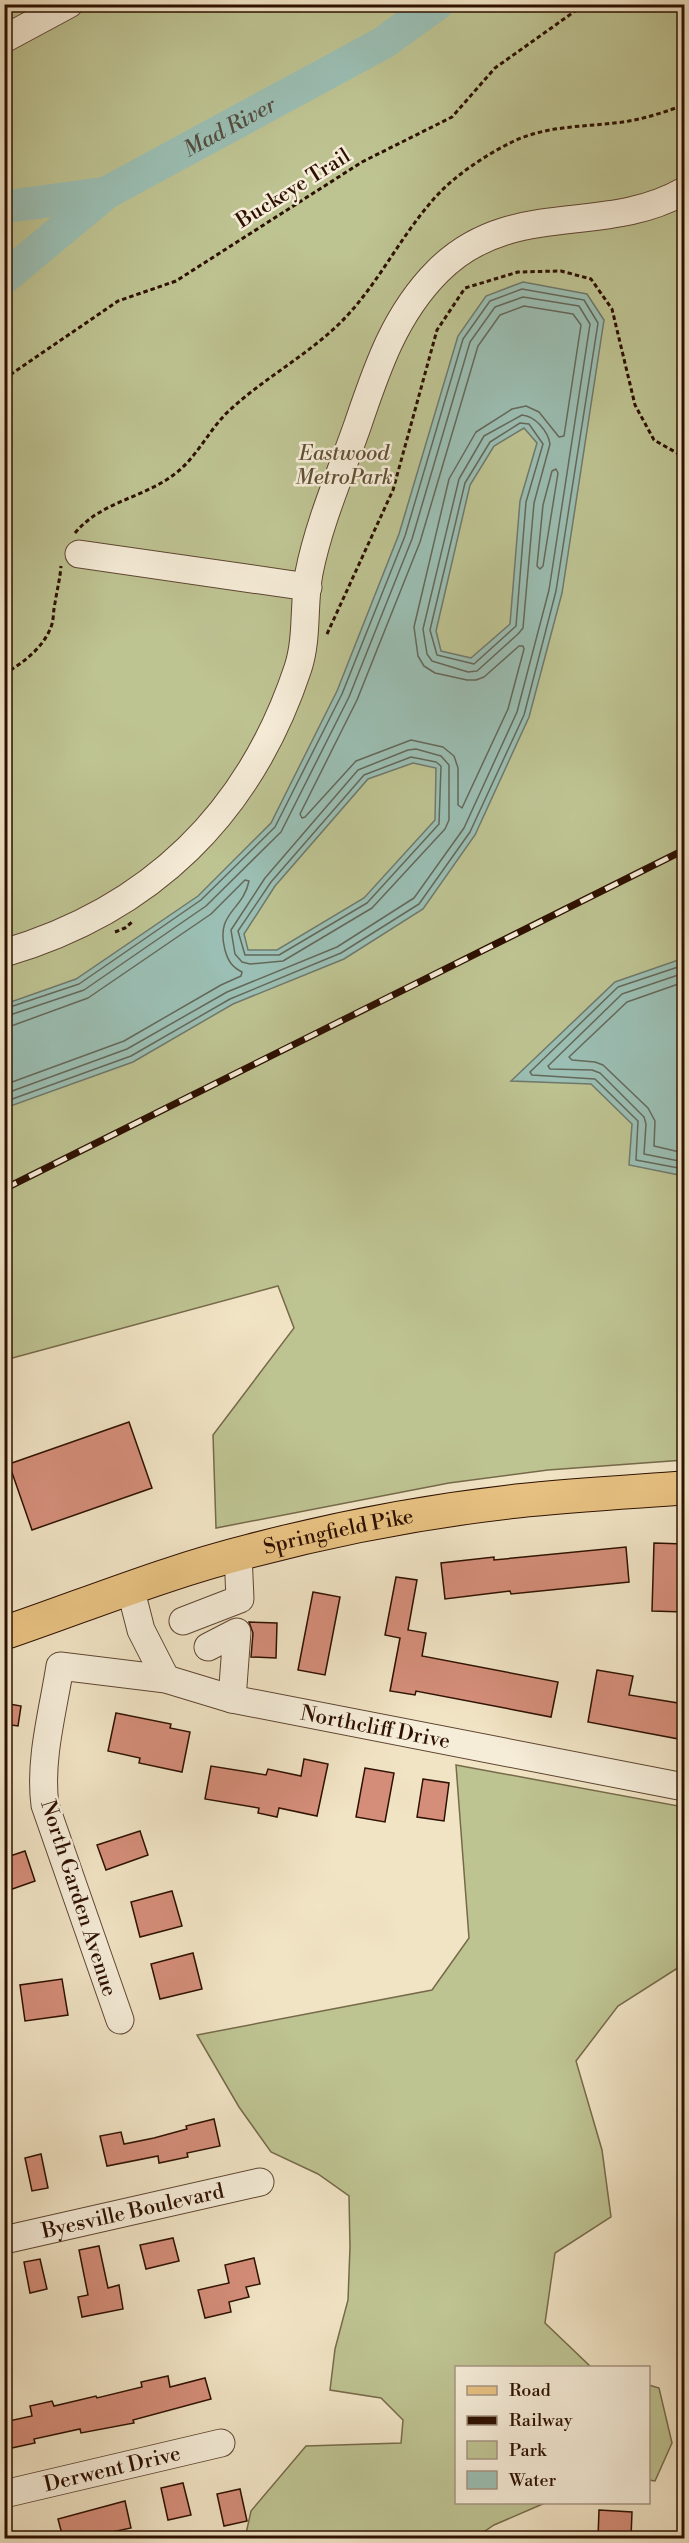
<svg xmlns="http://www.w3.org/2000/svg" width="689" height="2543" font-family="'Libre Bodoni',serif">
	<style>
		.green { fill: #bec392; stroke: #766a49; stroke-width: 1.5 }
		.water { fill: #9bbfb4; stroke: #6f796c; stroke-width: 1.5; fill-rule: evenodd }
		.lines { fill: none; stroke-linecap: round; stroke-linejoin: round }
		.shore { stroke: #64685a; stroke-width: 1.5 }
		.river { stroke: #9bbfb4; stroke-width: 33 }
		.building { fill: #d58e7a; stroke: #2d1000; stroke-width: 1.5 }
		.minor-casing { stroke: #5e4531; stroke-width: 29 }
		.major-casing { stroke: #2d1000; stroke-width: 35 }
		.path { stroke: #2d1000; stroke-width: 3; stroke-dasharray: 4.5 3; stroke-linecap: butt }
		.minor { stroke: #f6edd9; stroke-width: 27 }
		.major { stroke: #e8c282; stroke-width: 33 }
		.rail-casing { stroke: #2d1000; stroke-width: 7 }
		.rail { stroke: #f6edd9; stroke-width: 4.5; stroke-dasharray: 14; stroke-linecap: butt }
		.labels { text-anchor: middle; stroke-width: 5; stroke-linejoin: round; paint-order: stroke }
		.street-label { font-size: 21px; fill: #2d1000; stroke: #f6edd9 }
		.park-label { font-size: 21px; font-style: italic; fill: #604f33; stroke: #f6edd9 }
		.water-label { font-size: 22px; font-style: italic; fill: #544d3f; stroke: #f6edd9 }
	</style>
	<rect width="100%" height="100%" fill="#f1e4c5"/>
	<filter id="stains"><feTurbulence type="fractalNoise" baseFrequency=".00333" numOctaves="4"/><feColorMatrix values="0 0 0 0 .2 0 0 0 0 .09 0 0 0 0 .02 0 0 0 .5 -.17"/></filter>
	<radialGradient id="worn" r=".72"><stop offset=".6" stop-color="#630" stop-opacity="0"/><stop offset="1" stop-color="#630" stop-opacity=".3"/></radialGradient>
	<g class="green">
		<path d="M4,5H684V1301L679,1304L684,1353V1460L548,1470L449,1483L216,1528L213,1435L294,1328L278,1286L5,1360Z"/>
		<path d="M456,1765L684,1807V1964L618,2006L576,2061L602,2150L611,2217L555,2253L545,2323L591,2367L456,2368V2502L545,2503L494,2525L475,2538H245L251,2511L306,2446L401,2443L403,2420L381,2398L330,2390L335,2349L348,2300L350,2247L349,2196L318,2174L271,2152L239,2107L197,2035L432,1990L469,1938Z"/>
		<path d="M649,2385L659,2388L672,2443L655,2481L649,2480Z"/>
	</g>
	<g class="water">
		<path d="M523,282L587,294L604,320L562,593L529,717L475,835L423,909L344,959L233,1004L133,1062L5,1108V1004L76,979L198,896L271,823L337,691L399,534L458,336L486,296ZM524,428L537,443L520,501L510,624L471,658L441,651L436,631L470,485L494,446ZM413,763L436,768L435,820L364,898L277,950H248L244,934L275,886L368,779Z"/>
		<path d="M684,958V1176L629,1165L632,1124L591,1084L511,1081L615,982Z"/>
	</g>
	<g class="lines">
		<g class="shore">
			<path d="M524,306L573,314L581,325L564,436L559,437L539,412L526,406L512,409L476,432L449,479L414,627L418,656L424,666L435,673L467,680H476L484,677L519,646H523L524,649L508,709L462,808L458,805V768L454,756L443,747L411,740L356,761L305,817L302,818L300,814L357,700L420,542L478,346L500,315Z"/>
			<path d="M522,415C535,416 548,431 550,444L534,503L523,628L518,634L477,671L468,672L432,661L427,654L423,629L459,479L484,436Z"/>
			<path d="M520,423L529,424L543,444L526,502L516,626L474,664L437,655L430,630L465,483L490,442Z"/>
			<path d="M556,469L558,473L543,566L540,569L537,566L543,505L552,471Z"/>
			<path d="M416,749L441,756L449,765V820L445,829L372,908L283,961L250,964L242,962L235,954L231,930L265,878L358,770L408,750Z"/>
			<path d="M411,757L436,762L441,766L439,824L367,903L279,955H245L238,931L271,882L364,775Z"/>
			<path d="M684,965L618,987L530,1072L532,1075L595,1079L638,1121L636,1160L684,1169"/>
			<path d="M684,973L622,994L548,1066L550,1069L592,1070L600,1073L644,1117L646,1124L644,1154L684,1162"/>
			<path d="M684,982L627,1002L569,1057L572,1060L595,1062L603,1065L648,1108L655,1121L654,1146L684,1153"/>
			<path d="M4,1009L79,984L201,900L275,827L342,694L405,536L463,339L490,301L522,289L584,300L598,323L556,591L524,715L470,832L419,904L341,953L230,999L131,1056L4,1102"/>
			<path d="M4,1017L84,990L206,906L281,832L349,697L412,539L470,342L495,307L523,297L579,306L590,324L549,590L517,712L464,828L414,898L337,947L227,992L127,1049L4,1094"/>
			<path d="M4,1026L14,1025L88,998L211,914L245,880L249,881C243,911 215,912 225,950C228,961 232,967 242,972L241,976L221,985L124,1041L4,1085"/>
		</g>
		<g class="river">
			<path id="s1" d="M4,207L106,193L383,43L437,4"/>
			<path d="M4,278L106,193"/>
		</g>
	</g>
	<g class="building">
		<path d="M129,1422L152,1488L32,1530L9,1464Z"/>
		<path d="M654,1543L684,1544V1612L652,1611Z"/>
		<path d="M626,1547L629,1582L511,1594L510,1591L445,1599L441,1563L494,1557V1560Z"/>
		<path d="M396,1577L417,1580L408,1630L426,1633L422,1656L558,1682L551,1717L416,1691L415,1695L390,1691L400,1638L385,1635Z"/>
		<path d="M313,1592L340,1597L325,1675L298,1670Z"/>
		<path d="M249,1622L277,1623L276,1658L251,1657L253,1633Z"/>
		<path d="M597,1670L633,1676L629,1695L684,1704V1740L588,1722Z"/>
		<path d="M4,1703L21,1706L18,1726L4,1724Z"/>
		<path d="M116,1713L171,1724L170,1728L190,1732L182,1772L139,1763L140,1758L108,1751Z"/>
		<path d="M304,1759L328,1764L317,1816L279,1808L277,1817L258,1813L259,1808L205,1799L211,1766L266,1775L268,1769L301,1776Z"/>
		<path d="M365,1768L394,1773L385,1822L356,1817Z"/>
		<path d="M423,1779L449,1783L444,1821L417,1817Z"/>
		<path d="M140,1831L148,1855L106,1870L97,1845Z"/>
		<path d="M25,1851L35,1881L4,1892V1858Z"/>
		<path d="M172,1891L182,1926L140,1937L131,1902Z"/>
		<path d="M193,1953L202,1989L160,1999L151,1964Z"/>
		<path d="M62,1979L68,2015L25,2021L20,1985Z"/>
		<path d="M214,2119L220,2146L187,2153L188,2157L159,2163L158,2156L107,2166L100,2136L121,2132L124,2144L154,2138L187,2129L186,2126Z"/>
		<path d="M41,2154L48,2188L32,2191L25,2158Z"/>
		<path d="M173,2238L179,2261L146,2269L140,2245Z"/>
		<path d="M99,2246L108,2288L119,2285L123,2309L82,2317L78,2297L88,2295L79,2250Z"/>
		<path d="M254,2258L260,2284L246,2287L249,2297L229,2302L231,2312L205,2318L198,2290L229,2283L225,2265Z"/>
		<path d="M40,2259L47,2289L30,2293L24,2262Z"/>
		<path d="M168,2376L170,2387L205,2378L211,2399L133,2420L134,2423L81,2433L80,2429L34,2439L35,2443L7,2449L4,2422L32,2416L30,2406L52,2401L54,2406L96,2396L97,2398L142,2387L141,2382Z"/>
		<path d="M183,2483L191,2515L168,2520L161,2488Z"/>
		<path d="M240,2489L247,2521L224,2526L217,2494Z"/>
		<path d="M125,2501L131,2528L84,2538H63L58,2519Z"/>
		<path d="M599,2510L632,2512L631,2538H598Z"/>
	</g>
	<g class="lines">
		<g class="minor-casing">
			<g id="minor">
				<path d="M4,39L69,4"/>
				<path d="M79,554L308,587"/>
				<path d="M4,953C151,910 250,813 298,668C308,637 303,605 309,573C319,522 341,473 358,424C377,368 395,314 438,271C511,198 603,237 684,191"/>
				<path d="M130,1587L141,1630L166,1679"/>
				<path d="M183,1621L240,1599L238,1554"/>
				<path d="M208,1647L237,1632L232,1699"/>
				<path id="s2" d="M120,2020L45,1805C39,1760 53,1711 60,1666L166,1679L232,1699L684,1787"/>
				<path id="s3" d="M4,2240L260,2182"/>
				<path id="s4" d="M4,2494L221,2443"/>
			</g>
		</g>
		<g class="major-casing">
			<g id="major">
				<path id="s5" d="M4,1633C86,1605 166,1572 250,1551C337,1528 427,1511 517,1501C573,1495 629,1492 684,1488"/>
			</g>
		</g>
		<g class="path">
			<path d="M4,379L118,301L176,281L362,162L452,117L495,68L585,4"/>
			<path d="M75,533C101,501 145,498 176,473C199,455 210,427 232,408C265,378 307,355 339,324C376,288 398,240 432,201C452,177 484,156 512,142C547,125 586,127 623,122C644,119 665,112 684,105"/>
			<path d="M327,634L393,490L437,330L465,288L518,272L561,271L591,279L612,309L635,405L654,440L684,457"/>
			<path d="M4,674C23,663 43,648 51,627C54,620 53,611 55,603C57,590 60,579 61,566"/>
			<path d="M115,932L125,928L132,922"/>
		</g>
		<use href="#minor" class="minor"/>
		<use href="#major" class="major"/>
		<g class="rail-casing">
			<path id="rail" d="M4,1189L684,850"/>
		</g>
		<use href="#rail" class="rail"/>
	</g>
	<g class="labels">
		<g class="street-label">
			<text transform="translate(293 188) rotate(-32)" y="7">Buckeye Trail</text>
			<text dy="7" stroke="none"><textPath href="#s5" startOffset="350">Springfield Pike</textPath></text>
			<text dy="7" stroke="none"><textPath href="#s2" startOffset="690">Northcliff Drive</textPath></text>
			<text transform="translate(79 1898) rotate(72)" y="7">North Garden Avenue</text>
			<text dy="7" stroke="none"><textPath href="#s3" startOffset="132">Byesville Boulevard</textPath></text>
			<text dy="7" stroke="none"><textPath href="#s4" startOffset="111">Derwent Drive</textPath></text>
		</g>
		<g class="park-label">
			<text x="344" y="460">Eastwood<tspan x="344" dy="24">MetroPark</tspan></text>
		</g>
		<g class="water-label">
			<text dy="8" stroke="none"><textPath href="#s1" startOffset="243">Mad River</textPath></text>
		</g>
	</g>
	<rect width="689" height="2543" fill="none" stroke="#f1e4c5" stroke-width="24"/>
	<rect x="6" y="6" width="677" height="2531" fill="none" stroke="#2d1000" stroke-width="3"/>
	<rect x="12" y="12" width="665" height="2519" fill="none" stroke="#2d1000" stroke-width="1.5"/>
	<rect x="455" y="2366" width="195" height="138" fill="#f6edd9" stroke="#a69582" stroke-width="1.5"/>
	<rect x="467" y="2386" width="30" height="9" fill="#e8c282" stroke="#a69582" stroke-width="1.5"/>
	<text x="509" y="2396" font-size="18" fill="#2d1000">Road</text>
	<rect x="467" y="2416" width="30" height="9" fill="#2d1000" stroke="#a69582" stroke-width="1.5"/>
	<text x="509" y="2426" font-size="18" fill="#2d1000">Railway</text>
	<rect x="467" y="2441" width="30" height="18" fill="#bec392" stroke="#a69582" stroke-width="1.5"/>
	<text x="509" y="2456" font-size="18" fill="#2d1000">Park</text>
	<rect x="467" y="2471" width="30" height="18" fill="#9bbfb4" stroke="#a69582" stroke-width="1.5"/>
	<text x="509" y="2486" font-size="18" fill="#2d1000">Water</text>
	<rect width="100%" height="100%" filter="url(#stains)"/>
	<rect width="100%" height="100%" fill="url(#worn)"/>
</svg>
